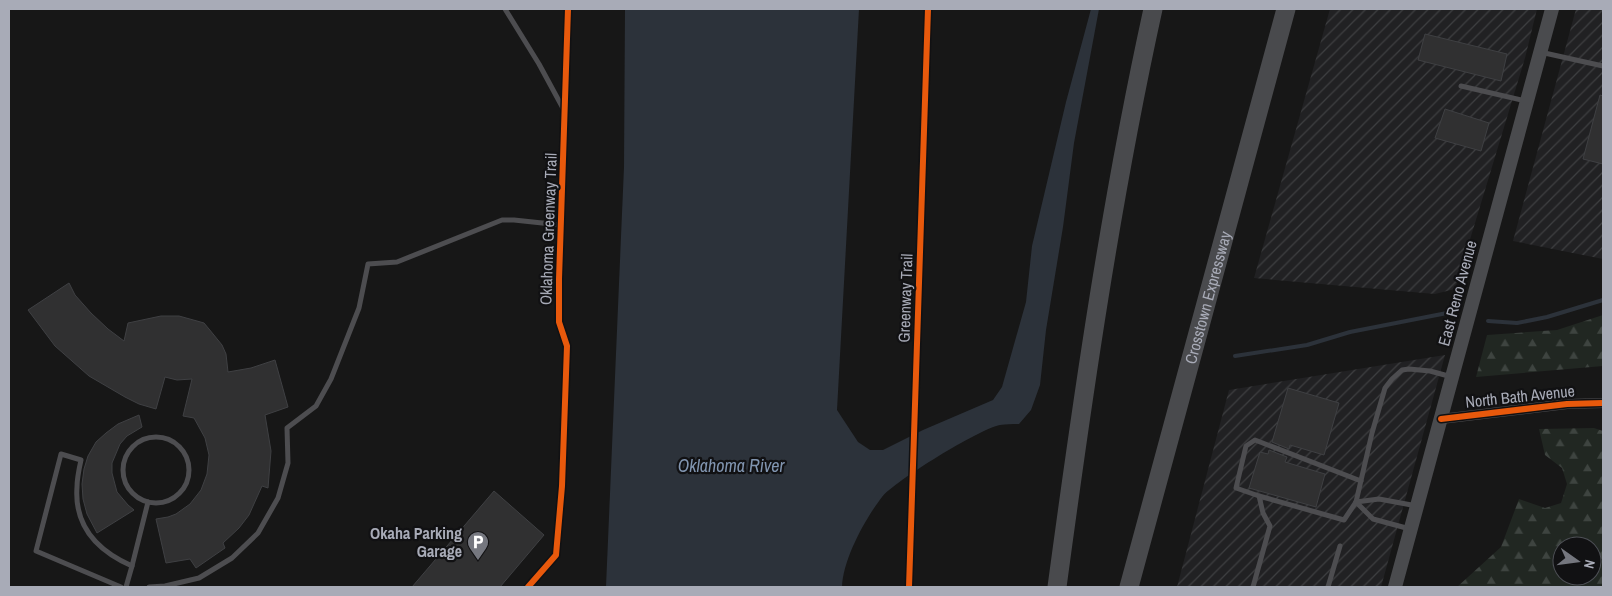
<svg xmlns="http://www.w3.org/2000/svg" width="1612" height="596" font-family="'Archivo Narrow',sans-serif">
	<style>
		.industrial { fill: url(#industrial-furrows) }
		.forest { fill: url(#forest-firs); fill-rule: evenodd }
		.water { fill: #2c323a }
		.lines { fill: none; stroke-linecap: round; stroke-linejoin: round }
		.stream { stroke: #2c323a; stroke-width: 4 }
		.building { fill: #303031; stroke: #3f4043 }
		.path { stroke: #4e4e51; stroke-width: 2; stroke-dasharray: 2.5 4; stroke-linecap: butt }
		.service { stroke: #4d4d50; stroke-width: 5 }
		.minor { stroke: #4d4d50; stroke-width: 10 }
		.secondary { stroke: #4a4b4e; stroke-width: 14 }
		.motorway { stroke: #494a4d; stroke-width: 19 }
		.cycleway-casing { stroke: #111113; stroke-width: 9 }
		.cycleway { stroke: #e8590c; stroke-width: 6 }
		.labels { text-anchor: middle; stroke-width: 4.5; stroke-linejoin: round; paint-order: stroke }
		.street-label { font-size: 16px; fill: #a8abb7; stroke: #111113 }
		.poi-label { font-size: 16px; font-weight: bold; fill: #a8abb7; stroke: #111113; text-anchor: end }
		.water-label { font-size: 18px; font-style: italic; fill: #8195b0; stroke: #111113 }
	</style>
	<defs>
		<pattern id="industrial-furrows" width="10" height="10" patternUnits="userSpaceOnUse" patternTransform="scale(1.25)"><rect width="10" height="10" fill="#212123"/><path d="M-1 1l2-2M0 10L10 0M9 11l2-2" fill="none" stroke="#3e3f41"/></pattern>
		<pattern id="forest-firs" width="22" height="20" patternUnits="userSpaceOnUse" patternTransform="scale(1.25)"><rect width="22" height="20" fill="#212722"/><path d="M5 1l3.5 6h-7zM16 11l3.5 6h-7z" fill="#3e4440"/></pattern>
	</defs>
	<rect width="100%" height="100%" fill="#171717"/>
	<g class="industrial">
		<path d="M1330,9H1537L1525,58L1455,289L1435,294L1254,278Z"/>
		<path d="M1576,9H1603V259L1513,241Z"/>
		<path d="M1445,355L1381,587H1177L1229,390Z"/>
	</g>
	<g class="forest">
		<path d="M1603,315V366L1476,377L1487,335L1557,330Z"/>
		<path d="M1594,428L1603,431V587H1457L1501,547L1519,499L1545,508L1561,503L1567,484L1562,468L1545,455L1539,429ZM1562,546H1592V576H1562Z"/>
	</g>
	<path class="water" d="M625,9H859L837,410L858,442L870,450H883L923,430L993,400L1002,387L1026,302L1032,246L1066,102L1091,9H1099L1074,143L1063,227L1046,330L1040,385L1031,410L1019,424C1013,424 1006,424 1000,425C979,429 895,481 882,497C865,519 843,559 842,587H606L624,167Z"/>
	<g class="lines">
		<g class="stream">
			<path d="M1488,321L1517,323L1547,317L1603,300"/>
			<path d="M1235,356L1307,345L1350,332L1447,313"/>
		</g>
	</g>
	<g class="building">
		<path d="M1425,34L1507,54L1501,81L1418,60Z"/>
		<path d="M1600,95L1603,96V164L1583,159Z"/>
		<path d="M1445,109L1489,123L1481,151L1435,138Z"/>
		<path d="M69,283L75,295L91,313L108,329L124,341L128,323L161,316H179L197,321L204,323L209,329L222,345L226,354L228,372L251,368L275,360L288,407L265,415L271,451L268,488L262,486L249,515L239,528L223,543L225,548L196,568L190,559L166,563L156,519L168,517L176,514L190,504L201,490L207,474L209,455L205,438L194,418L183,416L192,379L177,380L165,377L156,409L139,404L125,397L89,376L55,346L28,310Z"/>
		<path d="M1288,388L1339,403L1324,455L1290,445L1289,449L1272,442Z"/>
		<path d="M139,415L142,427L127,436L120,444L112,463V473L117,492L128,505L134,510L97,533L87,514L83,499L82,484L84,469L88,456L96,442L106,433L118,424Z"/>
		<path d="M1269,450L1287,457L1285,462L1325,474L1316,507L1249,488L1260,452L1268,454Z"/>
		<path d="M494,491L544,535L500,587H412Z"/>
	</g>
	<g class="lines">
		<g class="path">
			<path d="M566,94L568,9"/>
			<path d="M562,216L565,121"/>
			<path d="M528,587L556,555L562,486L567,346L559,322L561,234"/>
		</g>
		<g class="service">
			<path d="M505,9L539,64L565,112"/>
			<path d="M1540,52L1603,66"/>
			<path d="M1461,86L1526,101"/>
			<circle cx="156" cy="470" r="33"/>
			<path d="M1259,496L1344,520L1356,502L1372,433L1385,388L1392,379L1402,370L1409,369L1430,371L1452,377"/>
			<path d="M1356,502L1373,519L1410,529"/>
			<path d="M1356,502L1379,499L1417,506"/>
			<path d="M121,587L36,551L61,454L81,460C79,469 77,478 77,487C74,527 98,551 132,566L148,502"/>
			<path d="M126,587L132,566"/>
			<path d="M149,587L165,586L199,578L232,558L258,533L278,498L288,463L287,428L316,406L331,379L359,308L368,264L397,262L502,220H514L561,225"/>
			<path d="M1253,587L1270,526L1263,513L1259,496L1236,488L1246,446L1255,440L1361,481"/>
			<path d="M1328,587L1340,546"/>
		</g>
		<path class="minor" d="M1441,419L1567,404L1603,403"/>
		<path class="secondary" d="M1395,587L1552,9"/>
		<g class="motorway">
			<path d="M1057,587C1083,394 1111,200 1153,9"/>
			<path id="s1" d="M1129,587L1286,9"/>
		</g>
		<g class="cycleway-casing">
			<g id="cycleway">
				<path d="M1441,419L1567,404L1603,403"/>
				<path d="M528,587L556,555L562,486L567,346L559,322V279L568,9"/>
				<path d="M909,587L928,9"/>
			</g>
		</g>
		<use href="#cycleway" class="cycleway"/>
	</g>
	<defs>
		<g id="parking-pin" transform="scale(1.125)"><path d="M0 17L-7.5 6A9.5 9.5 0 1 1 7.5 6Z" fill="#75777f" stroke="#111113"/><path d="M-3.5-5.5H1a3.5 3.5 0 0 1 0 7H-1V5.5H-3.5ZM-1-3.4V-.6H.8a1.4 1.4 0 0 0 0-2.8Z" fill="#fff"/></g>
	</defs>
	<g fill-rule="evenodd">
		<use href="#parking-pin" x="478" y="542"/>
	</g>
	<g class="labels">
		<g class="street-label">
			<text transform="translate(548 229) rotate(-88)" y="6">Oklahoma Greenway Trail</text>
			<text transform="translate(1457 293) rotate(-75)" y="6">East Reno Avenue</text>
			<text transform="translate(905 298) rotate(-88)" y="6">Greenway Trail</text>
			<text dy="6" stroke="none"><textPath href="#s1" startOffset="300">Crosstown Expressway</textPath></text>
			<text transform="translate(1520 396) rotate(-6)" y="6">North Bath Avenue</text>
		</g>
		<g class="poi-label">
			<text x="462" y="539">Okaha Parking<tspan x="462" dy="18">Garage</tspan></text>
		</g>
		<g class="water-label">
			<text x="731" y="472">Oklahoma River</text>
		</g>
	</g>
	<rect width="1612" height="596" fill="none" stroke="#a8abb7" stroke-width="20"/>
	<g transform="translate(1577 561) rotate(104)"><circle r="24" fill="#111113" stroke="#4d4f55"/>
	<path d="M0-4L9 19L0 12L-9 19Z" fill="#75777f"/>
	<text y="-8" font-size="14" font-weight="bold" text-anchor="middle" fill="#a8abb7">N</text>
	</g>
</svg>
